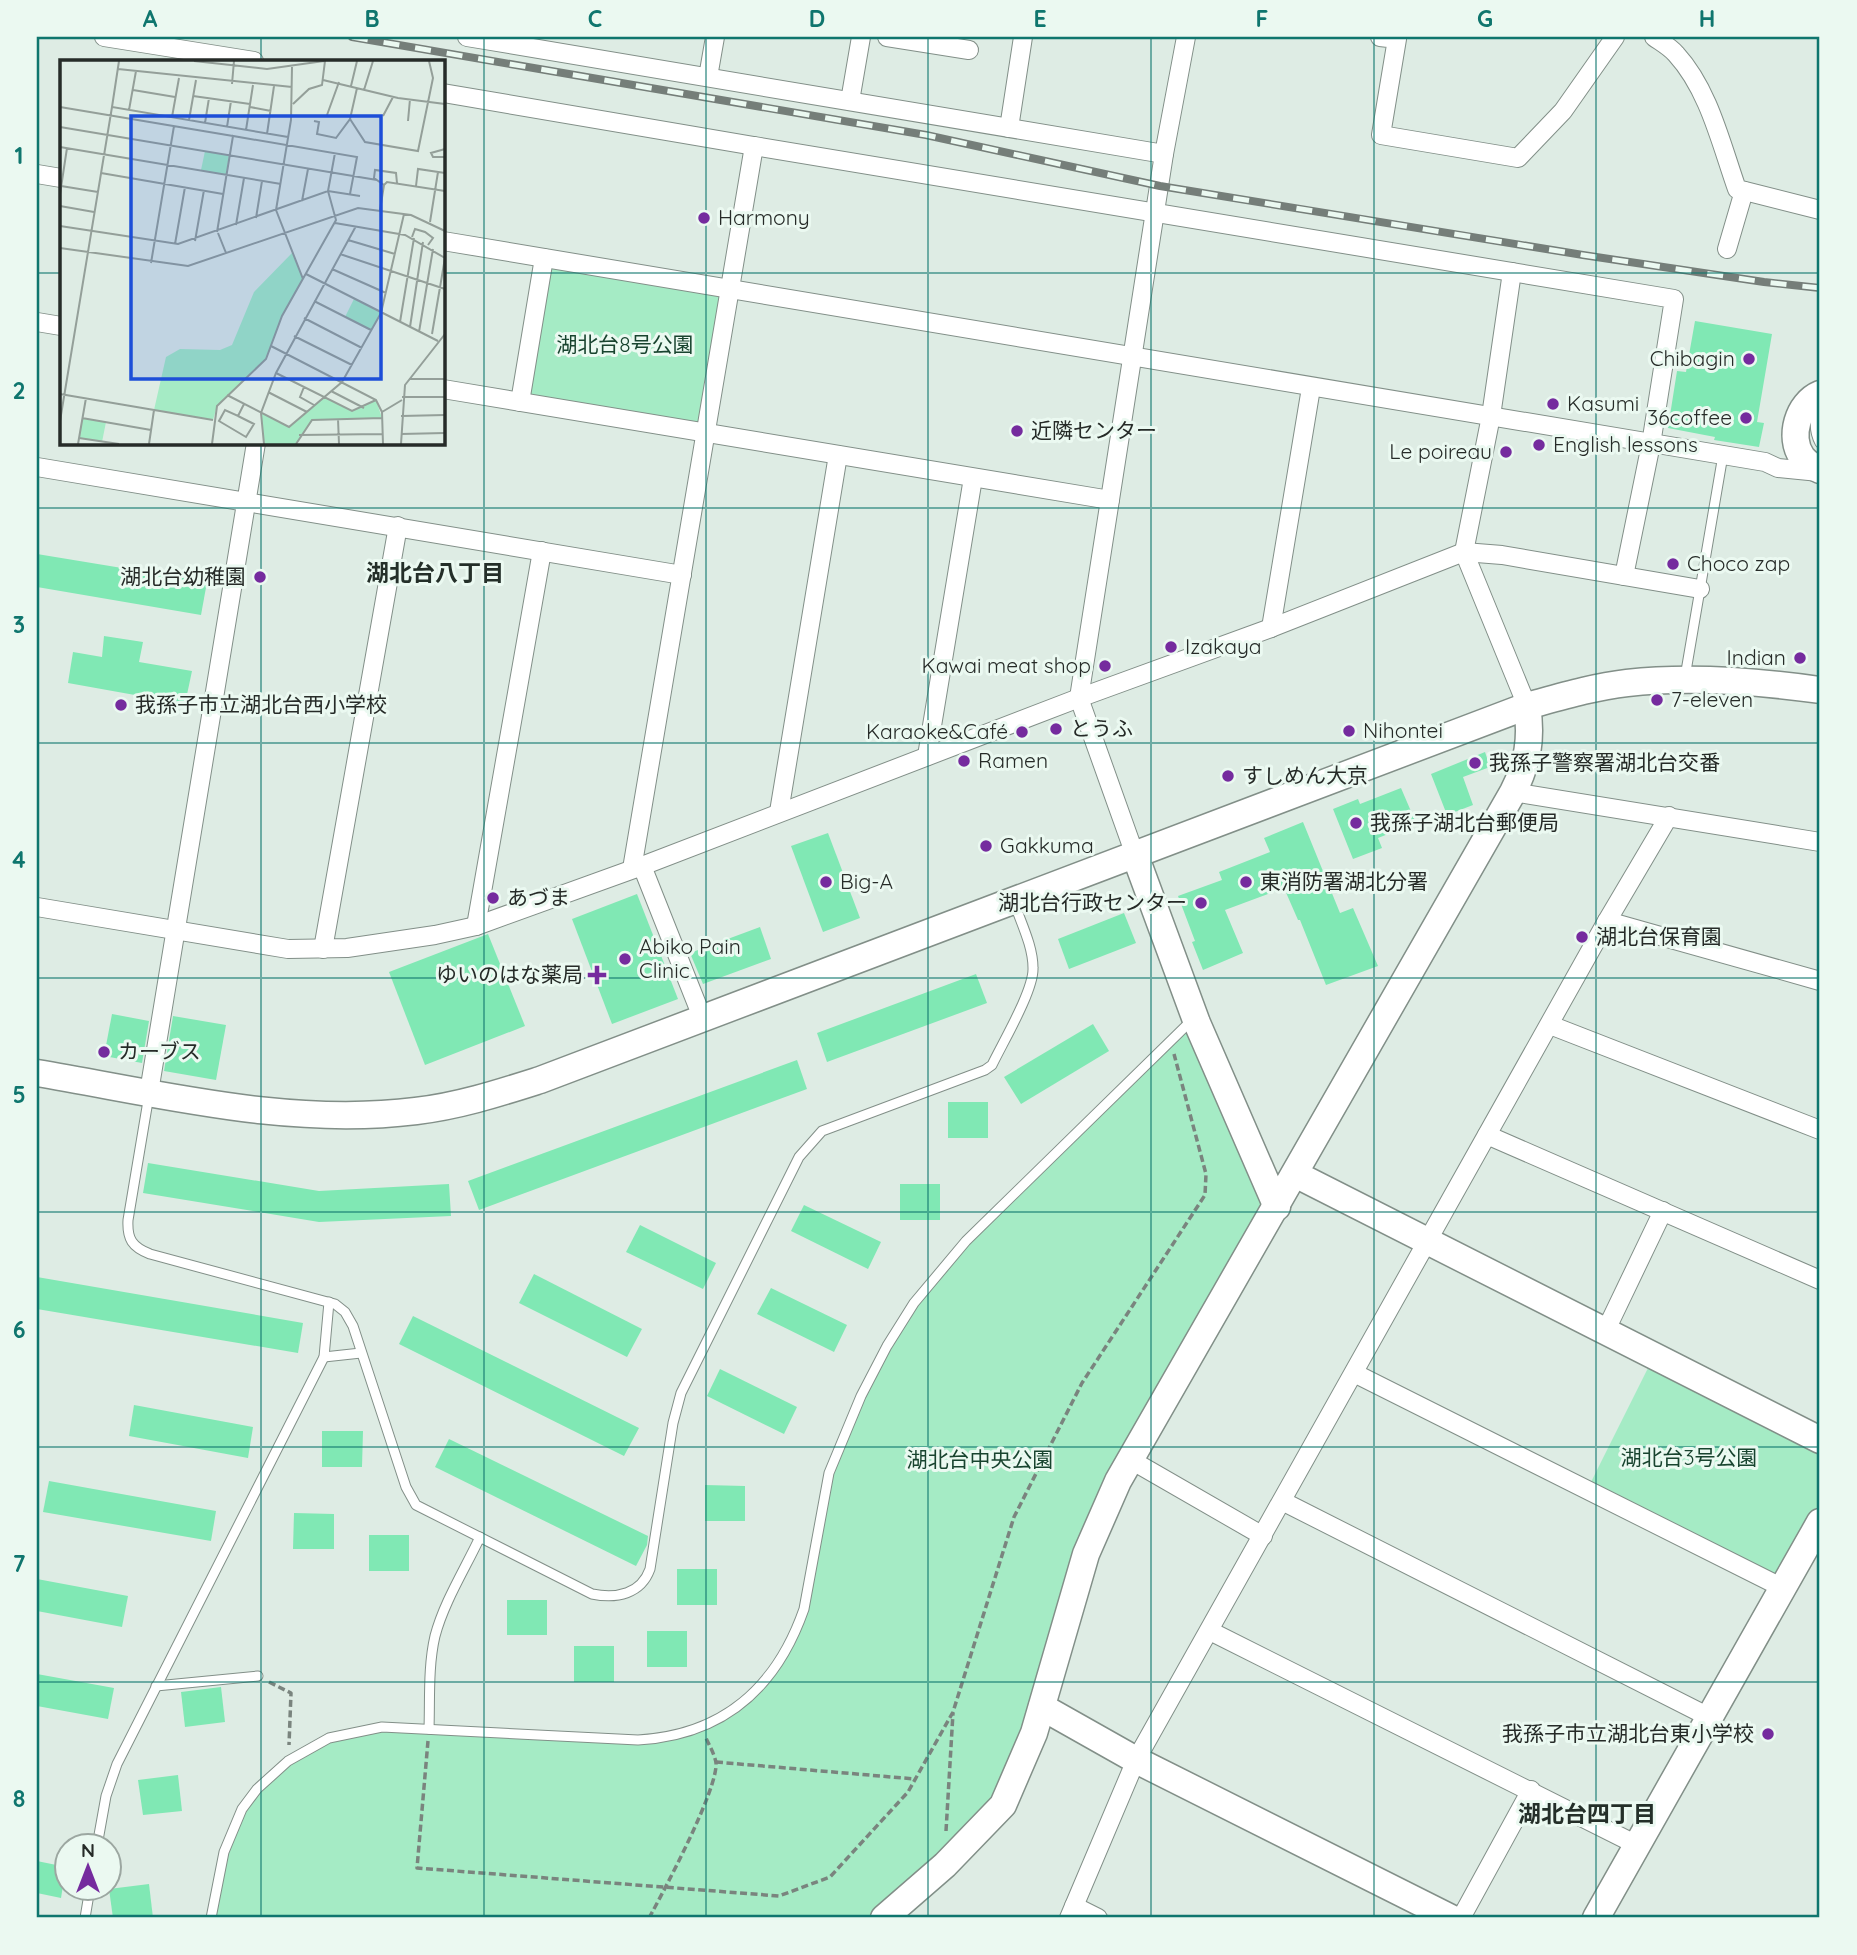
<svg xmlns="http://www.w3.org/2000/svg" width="1857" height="1955" font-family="Quicksand,'Noto Sans JP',sans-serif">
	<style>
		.green { fill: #a5ebc5 }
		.building { fill: #80e8b4 }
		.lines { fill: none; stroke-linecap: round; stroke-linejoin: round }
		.lane-casing { stroke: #828f88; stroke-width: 11 }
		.street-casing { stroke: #828f88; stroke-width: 20 }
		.secondary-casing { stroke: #828f88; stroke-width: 29 }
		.path { stroke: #7a847e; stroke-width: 3.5; stroke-dasharray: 7 3.5; stroke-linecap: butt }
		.lane { stroke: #fff; stroke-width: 9 }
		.street { stroke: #fff; stroke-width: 18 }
		.secondary { stroke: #fff; stroke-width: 26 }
		.rail-casing { stroke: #757e79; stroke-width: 8 }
		.rail { stroke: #ebf9f1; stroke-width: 5; stroke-dasharray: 16; stroke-linecap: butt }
		.grid { fill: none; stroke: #0f766e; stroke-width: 2; stroke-opacity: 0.55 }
		.poi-dot { fill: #752b9e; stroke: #ebf9f1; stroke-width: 2.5 }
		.labels { text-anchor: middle; stroke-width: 6; stroke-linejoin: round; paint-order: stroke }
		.poi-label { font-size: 21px; fill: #262b28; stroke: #ebf9f1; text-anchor: start }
		.park-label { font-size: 21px; fill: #18442f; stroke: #ebf9f1 }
		.neighbourhood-label { font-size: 23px; font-weight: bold; fill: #242f29; stroke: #ebf9f1 }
		.inset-road { fill: none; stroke: #949f99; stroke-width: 2 }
		.view { fill: #1d4ed8; fill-opacity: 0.15; stroke: #1d4ed8; stroke-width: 3.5 }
		.inset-edge { fill: none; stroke: #262b28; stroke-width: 3.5 }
		.neatline { fill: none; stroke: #0f766e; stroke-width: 2.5 }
		.grid-label { font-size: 23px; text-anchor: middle; font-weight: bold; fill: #0f766e }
	</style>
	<rect width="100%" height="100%" fill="#deece4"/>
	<g class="green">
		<path d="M544,258L729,289L704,432L520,402Z"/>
		<path d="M1195,1017L1277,1207L1118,1481L1003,1805L884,1918H211L219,1873L242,1809L306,1749L365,1729L638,1740L701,1727L761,1687L798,1626L829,1473L887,1346L938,1273Z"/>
		<path d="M1654,1356L1820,1440V1522L1783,1588L1587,1490Z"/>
	</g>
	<g class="building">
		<path d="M1695,321L1772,334L1757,422L1764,423L1759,447L1714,440L1715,437L1668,428L1677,371L1686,372Z"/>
		<path d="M37,554L207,582L201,615L37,587Z"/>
		<path d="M104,636L143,642L139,662L192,671L185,704L68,683L73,652L102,657Z"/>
		<path d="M1485,752L1490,767L1463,777L1473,805L1447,815L1431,774Z"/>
		<path d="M1401,788L1416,823L1378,838L1382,848L1353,859L1333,809L1358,799L1360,804Z"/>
		<path d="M1303,822L1340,913L1353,908L1378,966L1326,985L1300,920H1298L1284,888L1225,910L1243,953L1203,970L1192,942L1195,941L1178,896L1222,880L1219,872L1270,852L1264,838Z"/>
		<path d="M828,833L860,918L823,932L791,846Z"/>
		<path d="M637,894L678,999L612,1024L572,919Z"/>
		<path d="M1124,913L1136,943L1069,969L1058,939Z"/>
		<path d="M760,927L771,959L703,984L690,953Z"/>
		<path d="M488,934L525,1026L425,1065L389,972Z"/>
		<path d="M976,974L987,1003L827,1062L817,1033Z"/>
		<path d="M112,1014L149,1021L142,1063L104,1056Z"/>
		<path d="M173,1016L226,1025L216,1080L164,1071Z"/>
		<path d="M1093,1024L1109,1051L1021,1104L1004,1077Z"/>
		<path d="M797,1060L807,1089L479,1210L468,1181Z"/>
		<rect x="948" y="1102" width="40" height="36"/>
		<path d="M148,1163L319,1191L449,1184L451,1216L319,1222L143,1193Z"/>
		<rect x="900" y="1184" width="40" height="36"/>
		<path d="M804,1205L881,1242L868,1269L791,1231Z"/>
		<path d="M640,1225L716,1263L703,1289L626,1252Z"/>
		<path d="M534,1274L642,1329L627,1357L519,1303Z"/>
		<path d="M37,1277L303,1323L298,1353L37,1309Z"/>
		<path d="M771,1288L847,1325L834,1352L757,1314Z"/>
		<path d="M413,1316L639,1428L624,1456L399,1344Z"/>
		<path d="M720,1369L797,1407L784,1434L707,1396Z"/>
		<path d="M134,1405L253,1427L248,1458L129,1436Z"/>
		<path d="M322,1431H363L362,1467H322Z"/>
		<path d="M449,1439L648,1536L647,1545L636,1566L435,1467Z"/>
		<path d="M49,1481L216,1511L211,1541L43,1512Z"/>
		<path d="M705,1485L745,1486V1521H705Z"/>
		<path d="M294,1513L334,1514V1549H293Z"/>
		<rect x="369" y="1535" width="40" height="36"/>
		<rect x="677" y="1569" width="40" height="36"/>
		<path d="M37,1579L128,1596L122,1627L37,1611Z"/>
		<rect x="507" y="1600" width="40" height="35"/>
		<rect x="647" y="1631" width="40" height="36"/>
		<rect x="574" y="1646" width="40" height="36"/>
		<path d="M37,1674L114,1688L108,1719L37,1706Z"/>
		<path d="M221,1687L225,1722L185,1727L181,1692Z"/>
		<path d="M178,1775L182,1811L143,1815L138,1780Z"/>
		<path d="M37,1861L66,1867L61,1898L37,1893Z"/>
		<path d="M149,1884L153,1918H113L109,1889Z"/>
	</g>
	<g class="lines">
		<g class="lane-casing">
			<g id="lane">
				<path d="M1818,404C1815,418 1813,430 1820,443"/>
				<path d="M1685,677L1723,455"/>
				<path d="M149,1095L128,1220C127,1239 132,1247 150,1254L335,1304L345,1312L353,1326L406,1487L416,1505L592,1594C617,1599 641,1594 650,1569L673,1423L681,1393L799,1157L822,1131L985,1070L992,1065C1003,1042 1034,990 1033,968C1033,947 1022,925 1015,905"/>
				<path d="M324,1357L361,1353"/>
				<path d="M156,1686L258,1676"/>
				<path d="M429,1729C430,1699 428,1666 435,1636C444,1602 465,1569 480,1537"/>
				<path d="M97,1846L106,1796L117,1764L324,1357L329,1302"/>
				<path d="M85,1918L90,1888"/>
				<path d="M211,1918L224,1852L242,1809L257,1789L288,1761L329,1738L382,1727L638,1740C723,1735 776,1689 804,1609L829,1473L861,1396L887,1346L914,1303L966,1241L1191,1021"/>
			</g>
		</g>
		<g class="street-casing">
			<g id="street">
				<path d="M104,37L254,61"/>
				<path d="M467,37L1164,154"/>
				<path d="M887,37L969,50"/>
				<path d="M1380,37L1397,39L1381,135L1518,158L1563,111L1615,37"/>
				<path d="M1654,37C1661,42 1670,47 1676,54C1709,90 1721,144 1737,189L1820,210"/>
				<path d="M708,77L715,37"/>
				<path d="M443,93L754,146"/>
				<path d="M850,101L861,37"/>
				<path d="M1009,128L1023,37"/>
				<path d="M37,174L61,178"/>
				<path d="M443,241L1765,462L1778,468L1819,472"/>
				<path d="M1727,249L1744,191"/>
				<path d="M1512,272L1491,416L1464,552L1527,706"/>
				<path d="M37,322L61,326"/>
				<path d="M443,389L1110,500"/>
				<path d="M520,402L544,258"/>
				<path d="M37,467L682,575"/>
				<path d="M1271,628L1311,388"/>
				<path d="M927,756L973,478"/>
				<path d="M1513,792L1820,842"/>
				<path d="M779,812L838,455"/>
				<path d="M1135,855L1079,698L1164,154L1186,37"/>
				<path d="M642,866L702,1017"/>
				<path d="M632,869L754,146L1674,299L1651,444L1624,576"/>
				<path d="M37,907L288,949L347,948L435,935L476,926L642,866L1079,698L1271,628L1464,552L1502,555L1700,589"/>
				<path d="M1607,921L1820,981"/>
				<path d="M476,926L542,551"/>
				<path d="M323,949L398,526"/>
				<path d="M1550,1025L1820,1130"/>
				<path d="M149,1092L256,443"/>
				<path d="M1487,1135L1820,1280"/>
				<path d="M1605,1332L1663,1211"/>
				<path d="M1354,1373L1783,1588"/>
				<path d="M1131,1460L1263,1536"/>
				<path d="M1282,1501L1711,1718"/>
				<path d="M1210,1631L1639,1846"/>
				<path d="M1074,1906L1098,1918"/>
				<path d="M1069,1918L1136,1760L1607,921L1669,816"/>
				<path d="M1461,1918L1531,1790"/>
			</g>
		</g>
		<g class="secondary-casing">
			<g id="secondary">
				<path d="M1820,394C1798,403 1788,437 1802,457C1807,463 1813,467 1820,470"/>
				<path d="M1135,855L1197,1023L1277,1207"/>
				<path d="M37,1073C162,1094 289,1127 416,1111C459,1106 499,1093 540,1080L1527,706C1560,697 1593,687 1627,683C1691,676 1756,681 1820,690"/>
				<path d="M1295,1174L1820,1440"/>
				<path d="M1042,1707L1136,1760L1451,1918"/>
				<path d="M884,1918L945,1865L1003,1805L1034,1733L1086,1554L1118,1481L1513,792C1528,763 1532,738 1527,706"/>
				<path d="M1596,1918L1820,1522"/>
			</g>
		</g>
		<g class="path">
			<path d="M269,1682L291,1693L289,1745"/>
			<path d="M428,1741L417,1868L779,1896L830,1877L908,1792L953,1712L1014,1517L1082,1383L1205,1195L1206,1174L1174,1054"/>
			<path d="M716,1762L915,1779"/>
			<path d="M946,1831L953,1713"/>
			<path d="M649,1918C664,1891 718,1789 716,1763C715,1755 709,1745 706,1738"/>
		</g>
		<use href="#lane" class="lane"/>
		<use href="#street" class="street"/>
		<use href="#secondary" class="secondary"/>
		<g class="rail-casing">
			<path id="rail" d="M352,37L926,135L1160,186L1583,255L1764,282L1820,288"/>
		</g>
		<use href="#rail" class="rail"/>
	</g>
	<path class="grid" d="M261,37V61M484,37V1918M706,37V1918M928,37V1918M1151,37V1918M1374,37V1918M1596,37V1918M37,273H61M443,273H1820M261,443V1918M37,508H1820M37,743H1820M37,978H1820M37,1212H1820M37,1447H1820M37,1682H1820"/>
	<g class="poi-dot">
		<circle cx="704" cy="218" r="7"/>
		<circle cx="1749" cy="359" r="7"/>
		<circle cx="1553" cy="404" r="7"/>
		<circle cx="1746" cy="418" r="7"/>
		<circle cx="1017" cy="431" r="7"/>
		<circle cx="1539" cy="445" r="7"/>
		<circle cx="1506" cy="452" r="7"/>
		<circle cx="1673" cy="564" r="7"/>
		<circle cx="260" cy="577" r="7"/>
		<circle cx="1171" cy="647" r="7"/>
		<circle cx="1800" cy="658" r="7"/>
		<circle cx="1105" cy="666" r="7"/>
		<circle cx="1657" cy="700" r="7"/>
		<circle cx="121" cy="705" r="7"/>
		<circle cx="1056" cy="729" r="7"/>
		<circle cx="1349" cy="731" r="7"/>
		<circle cx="1022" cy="732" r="7"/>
		<circle cx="964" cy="761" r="7"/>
		<circle cx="1475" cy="763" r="7"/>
		<circle cx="1228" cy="776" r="7"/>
		<circle cx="1356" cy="823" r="7"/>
		<circle cx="986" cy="846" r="7"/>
		<circle cx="826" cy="882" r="7"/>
		<circle cx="1246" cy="882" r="7"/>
		<circle cx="493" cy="898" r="7"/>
		<circle cx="1201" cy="903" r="7"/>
		<circle cx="1582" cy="937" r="7"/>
		<circle cx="625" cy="959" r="7"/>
		<path d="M593.5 964.5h7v7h7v7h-7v7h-7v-7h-7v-7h7z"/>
		<circle cx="104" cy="1052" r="7"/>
		<circle cx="1768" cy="1734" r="7"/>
	</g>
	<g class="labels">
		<g class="poi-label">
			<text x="718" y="225">Harmony</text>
			<text x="1735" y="366" text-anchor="end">Chibagin</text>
			<text x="1567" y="411">Kasumi</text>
			<text x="1732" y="425" text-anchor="end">36coffee</text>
			<text x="1031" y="438">近隣センター</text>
			<text x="1553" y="452">English lessons</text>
			<text x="1492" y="459" text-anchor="end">Le poireau</text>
			<text x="1687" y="571">Choco zap</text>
			<text x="246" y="584" text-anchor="end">湖北台幼稚園</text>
			<text x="1185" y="654">Izakaya</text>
			<text x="1786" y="665" text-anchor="end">Indian</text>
			<text x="1091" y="673" text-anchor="end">Kawai meat shop</text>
			<text x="1671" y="707">7-eleven</text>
			<text x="135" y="712">我孫子市立湖北台西小学校</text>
			<text x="1070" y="736">とうふ</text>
			<text x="1363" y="738">Nihontei</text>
			<text x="1008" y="739" text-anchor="end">Karaoke&amp;Café</text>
			<text x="978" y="768">Ramen</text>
			<text x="1489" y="770">我孫子警察署湖北台交番</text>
			<text x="1242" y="783">すしめん大京</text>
			<text x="1370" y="830">我孫子湖北台郵便局</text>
			<text x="1000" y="853">Gakkuma</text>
			<text x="840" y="889">Big-A</text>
			<text x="1260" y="889">東消防署湖北分署</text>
			<text x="507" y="905">あづま</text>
			<text x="1187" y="910" text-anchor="end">湖北台行政センター</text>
			<text x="1596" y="944">湖北台保育園</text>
			<text x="639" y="954">Abiko Pain<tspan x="639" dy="24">Clinic</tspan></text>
			<text x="583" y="982" text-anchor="end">ゆいのはな薬局</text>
			<text x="118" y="1059">カーブス</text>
			<text x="1754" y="1741" text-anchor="end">我孫子市立湖北台東小学校</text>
		</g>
		<g class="park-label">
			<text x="625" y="352">湖北台8号公園</text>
			<text x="1689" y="1465">湖北台3号公園</text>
			<text x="980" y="1467">湖北台中央公園</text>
		</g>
		<g class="neighbourhood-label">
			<text x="435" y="581">湖北台八丁目</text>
			<text x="1587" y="1822">湖北台四丁目</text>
		</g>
	</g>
	<g transform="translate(60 60)">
		<rect width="385" height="385" fill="#deece4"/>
		<path d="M145,91L169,95L166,115L141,110ZM232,193L243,219L222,256L206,299L157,346L153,360L94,350L106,297L120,289L160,290L172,285L194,232ZM294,239L321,253L311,270L285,257ZM264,337L292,351L316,340L322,358L253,360L236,384H204L201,353L229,367ZM22,358L46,362L42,382L19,378Z" fill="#a5ebc5"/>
		<path class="inset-road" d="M59,1L52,47L228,77M134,1L207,9L264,1M232,7L231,60L216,150L243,219M58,9L232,27M263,20L338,38L385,44M172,24L174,1M291,26L297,1M73,30L115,37M304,30L313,1M133,36L190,44M233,44L249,29L262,25L265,1M0,47L173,76M190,47L211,51M69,50L76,11M267,55L279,22M323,56L333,37M112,57L119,18M290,59L305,82L358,91L373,18L369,1M129,60L136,20M254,61L259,62L257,74L276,78L290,59L297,28M348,61L350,39M145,63L149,38M0,67L317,120M167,67L171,41M186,70L193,25M207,74L214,26M0,87L221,124M385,89L371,93L373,97H385M41,113L163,134M324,125L327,122L385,131M324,125L314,118L315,110L336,113L337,123M1,126L38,132M356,126L358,109L385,113M0,134L7,88M242,141L248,109M0,146L34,152M320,150L324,125M196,158L202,121M370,162L378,112M275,163L345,175L385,198M176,165L184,118M0,166L118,184L268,131L300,136M157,172L173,76L297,97L290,134M158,173L166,193M352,177L355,169L365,172L373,178L368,185M288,180L335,194M135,181L144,130M115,184L125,127M0,188L128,206L298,148L351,155L385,171M280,194L385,229M91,203L114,66M272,209L326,233M246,214L378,281M254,241L311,270M244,258L302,288M340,262L354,178M350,267L363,182M359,272L373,189M372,274L385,198M234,276L292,305M211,286L316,340L322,352L323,384M216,313L292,351L316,340M349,319H385M244,327L240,337L254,345M271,331L304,348M208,332L247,352M0,334L153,360M167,335L229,367L282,322L321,253L344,154M342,337H385M322,352L342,340M178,356L194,364L186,377L159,361L165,350L178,356L184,344M341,356L385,355M22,358L91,370M278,359L279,384M0,361L52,47M341,374L385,373M239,375L323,374M19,378L59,384M18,384L26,338M89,384L94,350M152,384L157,346L206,299L222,256L276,160L268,131L275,93M204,384L201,353L216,313L296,166M236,384L252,360L322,358M341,384L345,325L385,274"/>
		<path class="view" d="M71,56H321V319H71Z"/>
		<rect width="385" height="385" class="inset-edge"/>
	</g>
	<rect width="1857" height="1955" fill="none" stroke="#ebf9f1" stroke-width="77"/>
	<g transform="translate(88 1867)"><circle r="33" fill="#ebf9f1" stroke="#9ca7a1" stroke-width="2"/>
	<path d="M0-5L12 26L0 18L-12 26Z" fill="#752b9e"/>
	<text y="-10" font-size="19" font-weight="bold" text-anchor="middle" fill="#262b28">N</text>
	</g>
	<rect x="38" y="38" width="1780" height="1878" class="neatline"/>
	<g class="grid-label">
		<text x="150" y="27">A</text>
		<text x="372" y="27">B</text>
		<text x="595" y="27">C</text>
		<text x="817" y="27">D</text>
		<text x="1040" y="27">E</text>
		<text x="1262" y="27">F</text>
		<text x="1485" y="27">G</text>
		<text x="1707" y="27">H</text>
		<text x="19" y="164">1</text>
		<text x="19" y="399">2</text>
		<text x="19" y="633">3</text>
		<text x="19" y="868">4</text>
		<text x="19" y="1103">5</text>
		<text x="19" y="1338">6</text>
		<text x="19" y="1572">7</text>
		<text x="19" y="1807">8</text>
	</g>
</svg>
